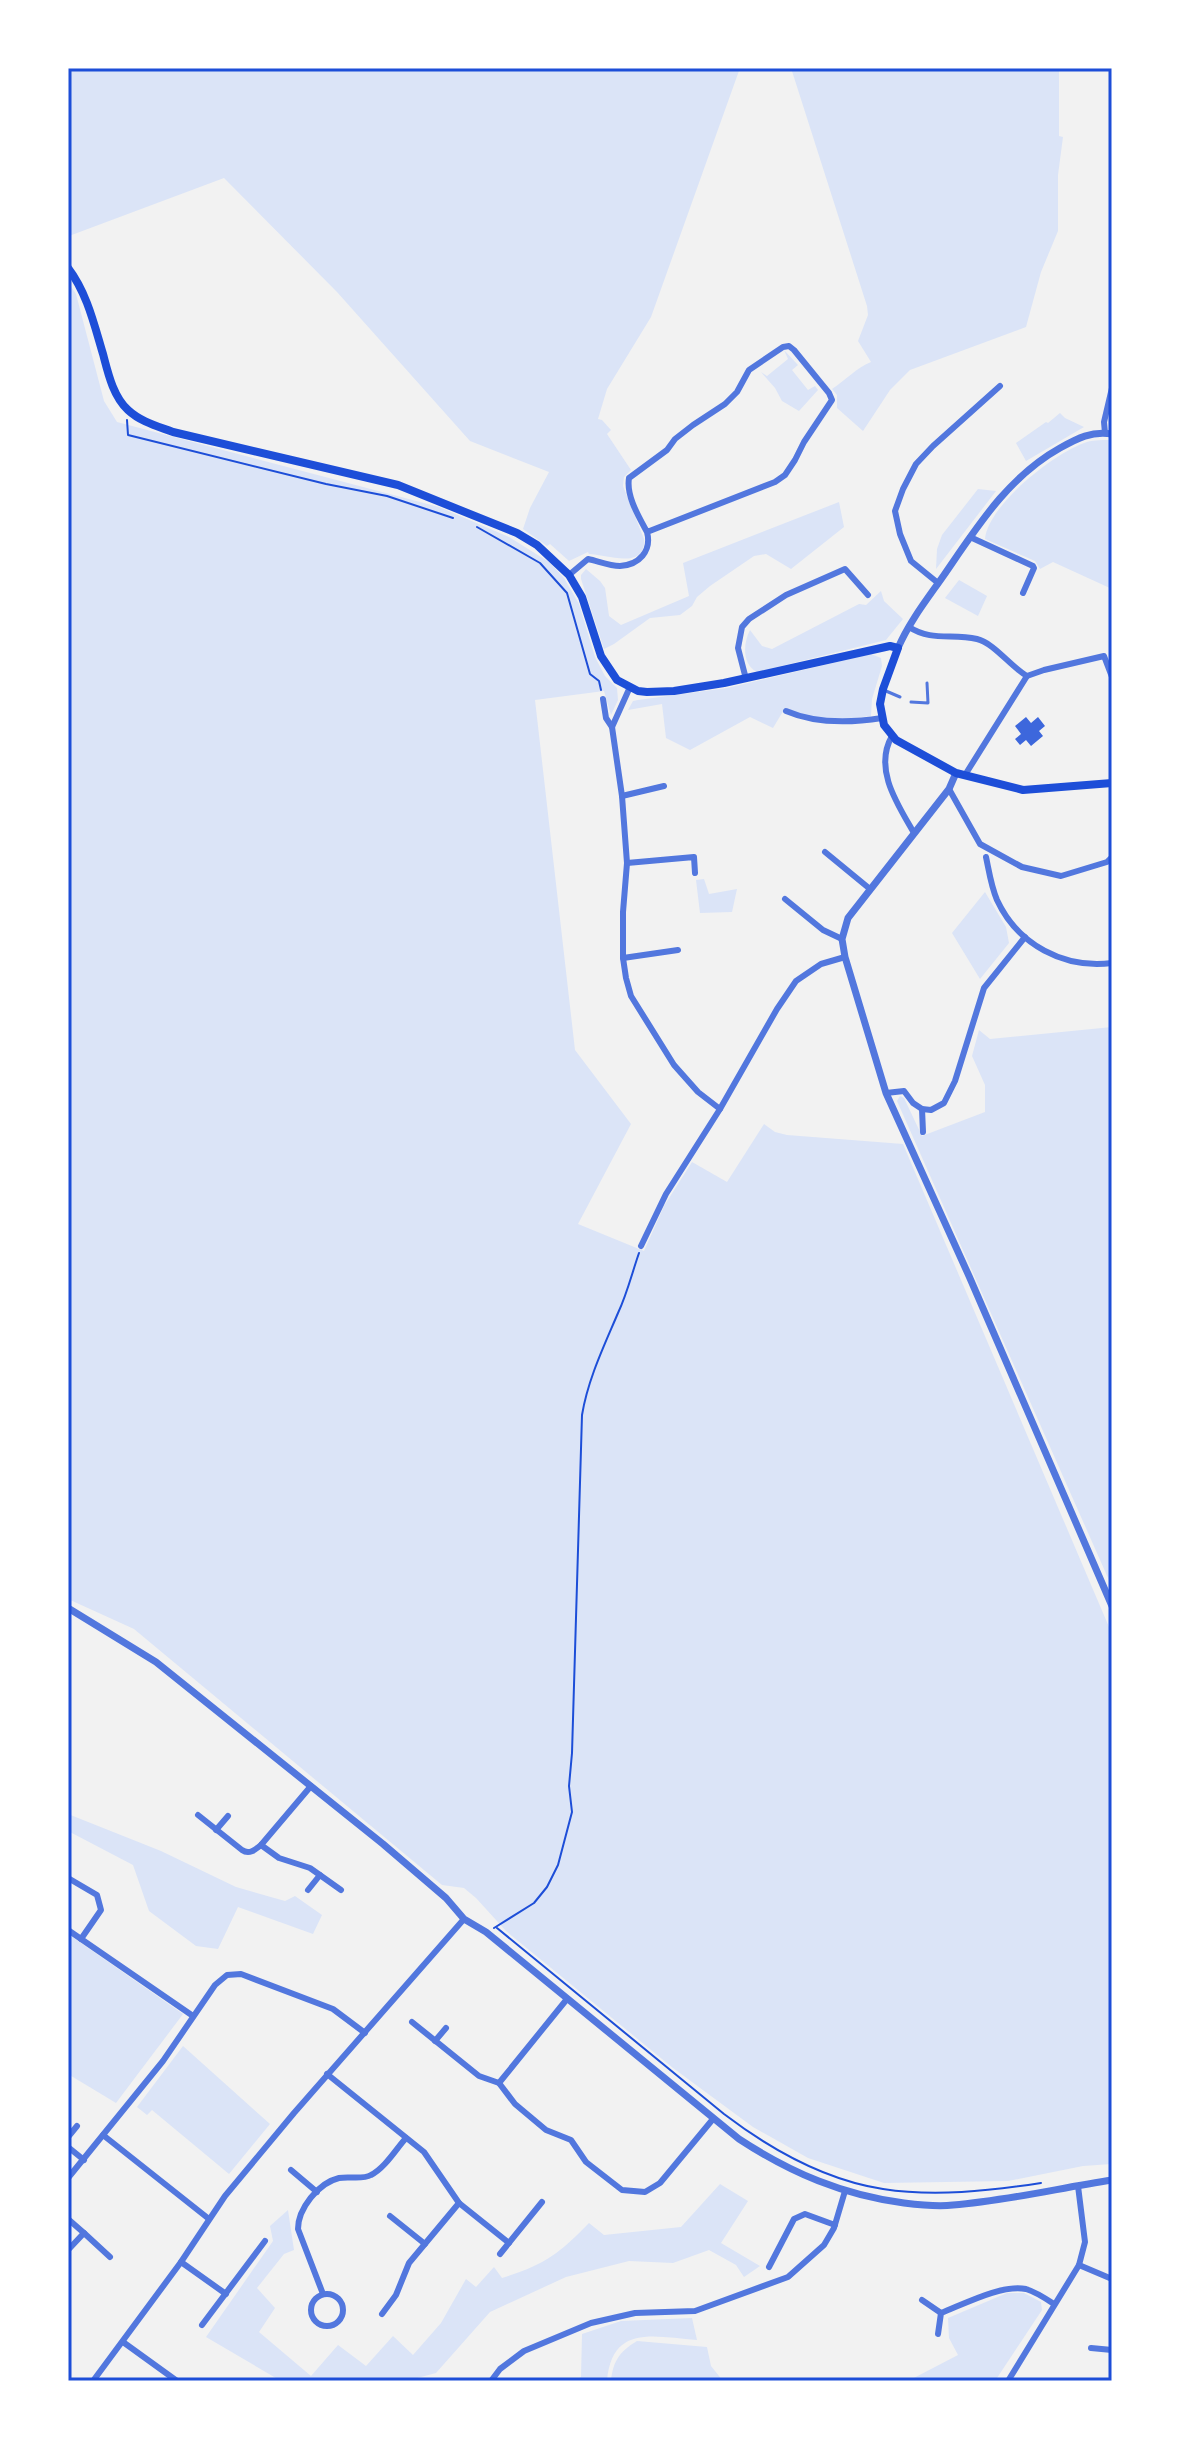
<svg xmlns="http://www.w3.org/2000/svg" width="1180" height="2449" font-family="Arial,sans-serif">
	<style>
		.green { fill: #dbe4f7 }
		.building { fill: #3d67dc }
		.lines { fill: none; stroke-linecap: round; stroke-linejoin: round }
		.path { stroke: #1d4ed8; stroke-width: 2 }
		.service { stroke: #5277de; stroke-width: 3 }
		.minor { stroke: #5277de; stroke-width: 6 }
		.tertiary { stroke: #5277de; stroke-width: 7 }
		.secondary { stroke: #1d4ed8; stroke-width: 8 }
		.neatline { fill: none; stroke: #1d4ed8; stroke-width: 3 }
	</style>
	<rect width="100%" height="100%" fill="#f2f2f2"/>
	<g class="green">
		<path d="M68,68H740L651,317L607,389L598,419L602,420L611,430L607,434L631,470L624,477L623,486L644,539C646,571 605,554 589,554L588,552L569,561L550,544L547,546L523,529L530,508L549,472L470,441L337,292L224,178L69,236Z"/>
		<path d="M791,68H1059V136L1063,137L1058,175V231L1041,272L1026,327L910,370L890,390L863,431L837,408V395L832,389C846,380 856,368 871,362L858,341L868,315L867,306Z"/>
		<path d="M68,282L76,294L104,401L117,422L439,507L509,537L549,562L564,578L579,604L595,657L605,676L617,688L618,700L611,715L604,691L535,700L575,1050L631,1124L578,1224L644,1251L664,1206L692,1162L727,1182L764,1124L775,1132L787,1135L903,1144L1112,1634V2164L1083,2166L1008,2181L884,2183L808,2158L753,2127L673,2068L506,1931L476,1898L464,1888L442,1885L134,1629L68,1599Z"/>
		<path d="M784,350L798,365L792,370L808,390L815,386L818,390L799,411L782,401L775,388L761,372L767,376L788,359Z"/>
		<path d="M1060,413L1065,418L1084,427L1026,461L1016,443L1046,422L1048,423Z"/>
		<path d="M1112,440V589L1053,562L1040,569L1035,561L985,539C988,505 1055,452 1087,442C1094,440 1104,440 1112,440Z"/>
		<path d="M978,489L996,491L936,569L937,549L942,535Z"/>
		<path d="M839,502L844,527L791,569L766,554L754,556L710,586L697,597L692,606L680,615L650,618L614,644L604,649L581,579V575L586,569L600,581L605,588L609,616L621,625L689,596L683,563Z"/>
		<path d="M959,580L987,596L978,616L945,598Z"/>
		<path d="M881,591L884,601L903,619L886,640L757,672C742,665 743,643 750,630L762,646L772,649L859,604L866,605Z"/>
		<path d="M871,654L881,658L882,666L872,699L871,716C842,720 812,721 785,708L773,728L750,717L690,750L666,738L662,704L628,710L633,701L638,700L727,688Z"/>
		<path d="M704,879L709,894L737,889L732,912L700,913L696,880Z"/>
		<path d="M985,892L1006,927L1009,943L980,979L952,933Z"/>
		<path d="M1112,1027V1587L897,1101L900,1096L904,1098L922,1136L985,1112V1085L972,1056L979,1030L990,1039Z"/>
		<path d="M68,1814L161,1851L236,1887L285,1901L295,1896L322,1915L313,1934L238,1907L218,1949L196,1946L149,1911L133,1865L68,1831Z"/>
		<path d="M68,1934L183,2014L116,2103L68,2074Z"/>
		<path d="M183,2046L270,2124L229,2174L152,2110L147,2115L137,2107Z"/>
		<path d="M720,2184L748,2201L721,2243L760,2266L744,2277L736,2265L709,2250L673,2263L629,2261L566,2277L490,2312L436,2373L406,2381H281L206,2337L273,2241L270,2226L288,2210L294,2250L284,2254L257,2288L275,2308L259,2332L311,2376L338,2345L366,2366L393,2336L413,2355L441,2323L466,2279L476,2287L494,2267L502,2278C544,2265 559,2254 589,2223L604,2235L681,2227Z"/>
		<path d="M1007,2293H1024L1041,2302L1042,2310L995,2381H908L958,2355L949,2338L948,2318Z"/>
		<path d="M692,2318L697,2340C654,2337 612,2324 607,2381H574L581,2377L582,2334L621,2321Z"/>
		<path d="M637,2341L707,2347L711,2366L723,2381H611C613,2361 620,2351 637,2341Z"/>
	</g>
	<path class="building" d="M1026,717L1031,723L1038,717L1045,726L1039,731L1043,736L1031,746L1026,740L1020,745L1015,739L1021,734L1015,726Z"/>
	<g class="lines">
		<g class="path">
			<path d="M127,420L128,435L326,484L387,496L453,518"/>
			<path d="M477,527L540,563L567,593L590,674L599,681L601,690"/>
			<path d="M494,1928L534,1903L547,1887L558,1865L572,1812L569,1786L572,1753L582,1415C588,1379 604,1346 618,1313C627,1294 632,1273 639,1253"/>
			<path d="M497,1928L724,2114C770,2149 825,2180 883,2189C934,2197 989,2191 1041,2183"/>
		</g>
		<g class="service">
			<path d="M886,691L900,697"/>
			<path d="M911,702L928,703L927,683"/>
		</g>
		<g class="minor">
			<path d="M1105,433L1104,422L1112,388"/>
			<path d="M970,537L1033,566L1034,568L1023,593"/>
			<path d="M569,575L588,559C598,561 609,566 620,566C639,565 652,551 647,532L775,482L785,475L795,460L804,442L832,400L829,393L794,350L789,346L783,347L749,370L737,392L725,404L693,425L675,439L667,450L629,478C626,496 639,517 647,532"/>
			<path d="M938,583L911,561L900,534L895,511L903,489L916,464L933,446L1000,386"/>
			<path d="M909,627C932,642 952,633 977,639C994,643 1011,667 1027,676"/>
			<path d="M746,679L738,648L742,627L749,619L786,595L845,569L868,595"/>
			<path d="M630,687L612,727L622,796L627,863L623,912V958L626,978L631,996L674,1065L698,1092L720,1109"/>
			<path d="M603,699L606,718L612,727"/>
			<path d="M786,711C816,724 850,723 882,718"/>
			<path d="M892,736C873,769 898,805 914,833"/>
			<path d="M965,775L1027,676L1044,670L1104,656L1112,677"/>
			<path d="M949,789L980,844L1022,867L1061,876L1107,862L1112,857"/>
			<path d="M622,796L664,786"/>
			<path d="M825,852L870,889"/>
			<path d="M986,857C989,871 991,886 997,900C1018,945 1064,969 1112,963"/>
			<path d="M627,863L694,857L695,873"/>
			<path d="M785,899L823,930L842,939"/>
			<path d="M623,958L678,950"/>
			<path d="M886,1093L904,1091L913,1103L922,1109L931,1110L944,1103L955,1081L984,988L1025,937"/>
			<path d="M922,1109L923,1132"/>
			<path d="M641,1246L666,1194L720,1109L777,1009L796,981L821,964L845,957"/>
			<path d="M198,1815L242,1850C249,1855 255,1850 261,1845L311,1786"/>
			<path d="M216,1830L228,1816"/>
			<path d="M261,1845L279,1858L310,1868L341,1890"/>
			<path d="M68,1878L97,1895L101,1910L81,1939"/>
			<path d="M308,1890L320,1875"/>
			<path d="M68,1930L193,2016"/>
			<path d="M412,2022L479,2076L499,2083L515,2104L546,2130L571,2140L586,2162L622,2190L645,2192L660,2183L713,2119"/>
			<path d="M435,2041L446,2028"/>
			<path d="M327,2074L424,2152L459,2203L509,2243"/>
			<path d="M499,2083L567,1999"/>
			<path d="M103,2135L209,2219"/>
			<path d="M68,2137L77,2126"/>
			<path d="M68,2147L84,2160"/>
			<path d="M291,2170L317,2192"/>
			<path d="M68,2178L163,2061L215,1985L227,1975L241,1974L333,2009L365,2033"/>
			<path d="M390,2216L425,2244"/>
			<path d="M68,2219L84,2233L68,2250"/>
			<path d="M84,2233L110,2257"/>
			<path d="M500,2254L542,2202"/>
			<path d="M181,2262L226,2294"/>
			<path d="M1079,2265L1112,2279"/>
			<path d="M769,2267L794,2219L805,2214L835,2225"/>
			<circle cx="327" cy="2310" r="16"/>
			<path d="M323,2294L298,2229C298,2209 318,2183 339,2178C350,2176 362,2180 371,2175C385,2168 396,2149 406,2138"/>
			<path d="M922,2300L941,2313"/>
			<path d="M382,2314L396,2295L409,2263L459,2203"/>
			<path d="M202,2325L265,2241"/>
			<path d="M938,2334L941,2313C964,2304 1002,2284 1026,2289C1036,2292 1045,2298 1054,2304"/>
			<path d="M123,2342L177,2381"/>
			<path d="M1091,2348L1112,2350"/>
			<path d="M93,2381L181,2262L225,2196L294,2113L464,1919"/>
			<path d="M491,2381L500,2369L524,2351L591,2323L635,2313L695,2311L788,2277L824,2245L834,2228L845,2191"/>
			<path d="M1008,2381L1079,2265L1085,2242L1078,2186"/>
		</g>
		<g class="tertiary">
			<path d="M898,648C909,622 928,598 944,575C977,527 1008,477 1060,448C1078,438 1091,431 1112,434"/>
			<path d="M956,773L949,789L848,918L842,939L845,957L886,1093L969,1276L1112,1606"/>
			<path d="M68,1608L156,1662L383,1844L446,1898L464,1919L486,1932L739,2139C791,2173 843,2195 904,2203C920,2205 938,2207 953,2205C1006,2201 1059,2188 1112,2180"/>
		</g>
		<path class="secondary" d="M68,268C87,293 94,324 103,354C108,373 113,396 128,410C141,422 157,426 173,432L398,485L517,533L537,545L569,575L582,597L601,656L617,680L638,691L647,692L674,691L724,683L890,646L898,648L883,689L880,704L884,725L896,740L956,773L1023,790L1112,783"/>
	</g>
	<rect width="1180" height="2449" fill="none" stroke="#ffffff" stroke-width="140"/>
	<rect x="70" y="70" width="1040" height="2309" class="neatline"/>
</svg>
